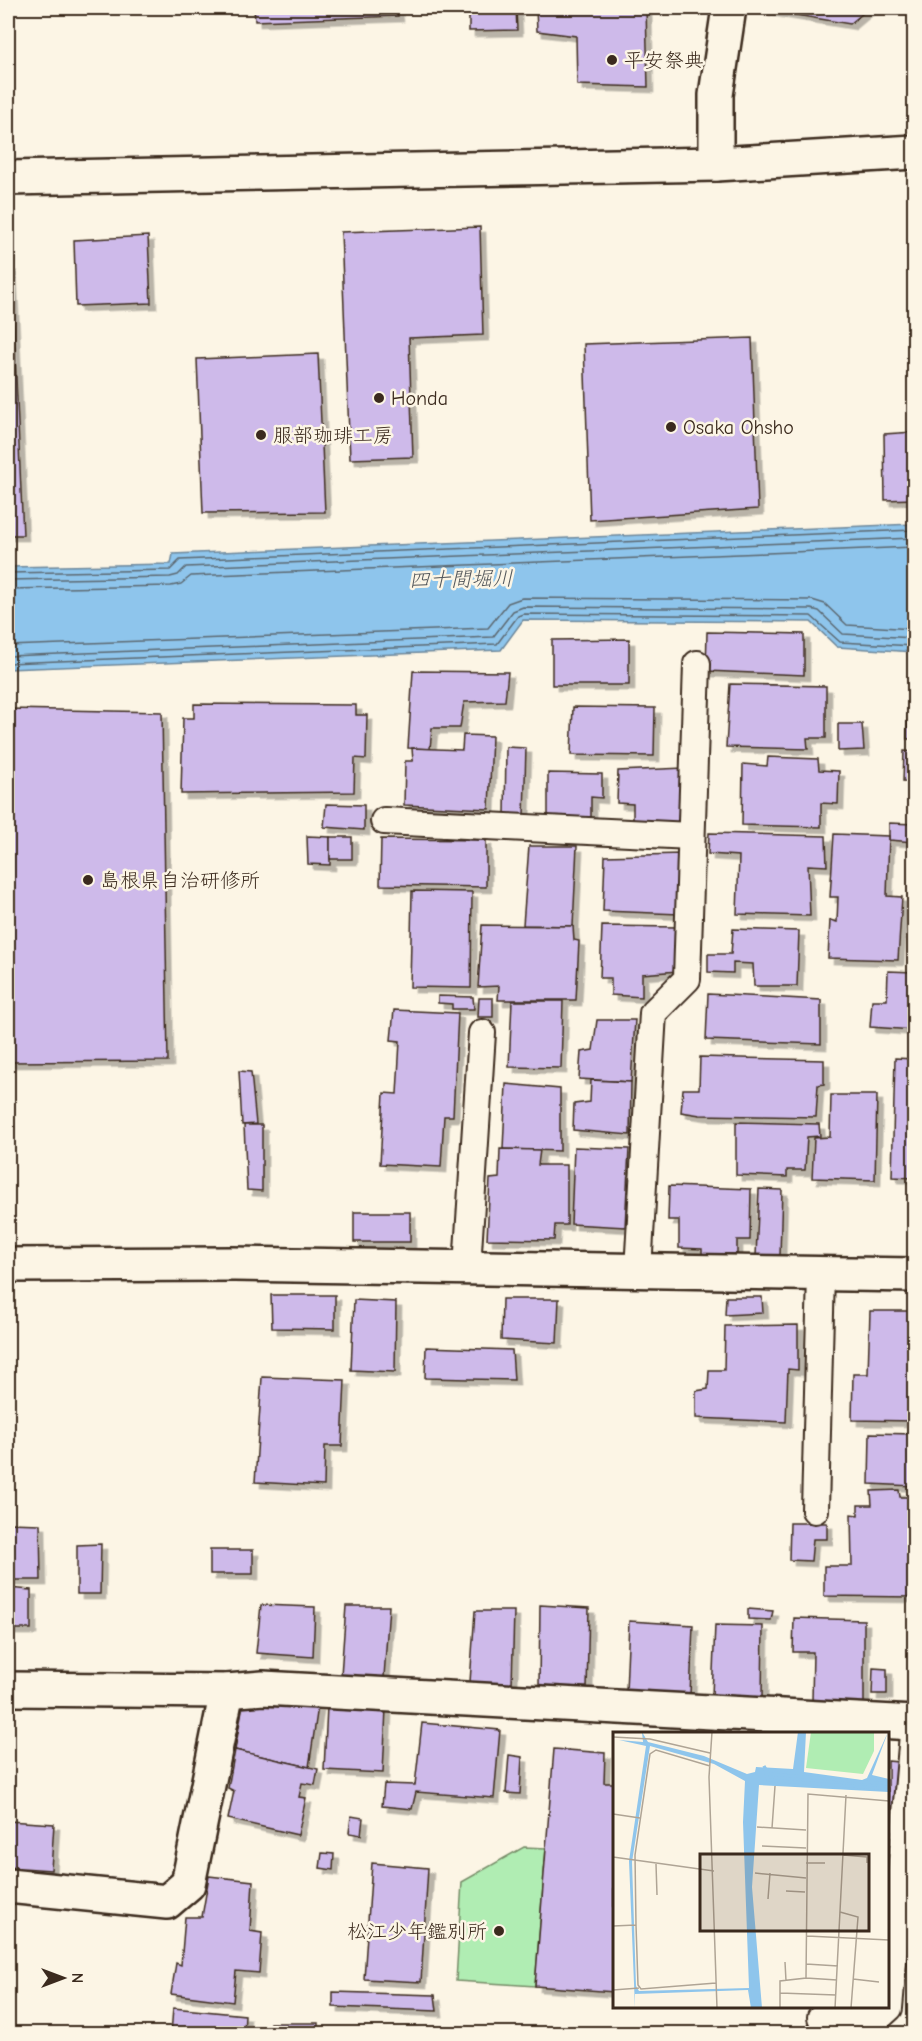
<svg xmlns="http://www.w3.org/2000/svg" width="922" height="2041" font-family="'Comic Neue','Klee One',sans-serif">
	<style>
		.green { fill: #b0edb3; stroke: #768c68; stroke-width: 1.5 }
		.water { fill: #8ec5ec; stroke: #6d879a; stroke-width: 1.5 }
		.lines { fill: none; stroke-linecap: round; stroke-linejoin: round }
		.shore { stroke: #5c6870; stroke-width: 1.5 }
		.building { fill: #cebaea; stroke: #3b2a1e; stroke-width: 1.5; filter: url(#shadow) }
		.service-casing { stroke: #3b2a1e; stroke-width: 30 }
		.minor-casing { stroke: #3b2a1e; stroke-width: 38 }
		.tertiary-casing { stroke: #3b2a1e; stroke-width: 38 }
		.service { stroke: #fcf5e5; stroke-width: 26 }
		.minor { stroke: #fcf5e5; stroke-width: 33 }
		.tertiary { stroke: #fcf5e5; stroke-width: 33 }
		.poi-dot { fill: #3b2a1e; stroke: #fcf5e5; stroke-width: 2 }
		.labels { text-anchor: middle; stroke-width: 5; stroke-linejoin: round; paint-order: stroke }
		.poi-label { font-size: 20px; fill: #3b2a1e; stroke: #fcf5e5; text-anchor: start }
		.water-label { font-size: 21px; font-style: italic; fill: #54585c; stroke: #fcf5e5 }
		.inset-river { fill: none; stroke: #8ec5ec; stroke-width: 3 }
		.inset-road { fill: none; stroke: #afa495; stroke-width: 1.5 }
		.view { fill: #3b2a1e; fill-opacity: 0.15; stroke: #3b2a1e; stroke-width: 3 }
		.inset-edge { fill: none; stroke: #3b2a1e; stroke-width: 3 }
	</style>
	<defs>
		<filter id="shadow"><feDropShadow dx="5.5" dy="5.5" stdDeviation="0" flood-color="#0004"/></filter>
	</defs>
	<rect width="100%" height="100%" fill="#fcf5e5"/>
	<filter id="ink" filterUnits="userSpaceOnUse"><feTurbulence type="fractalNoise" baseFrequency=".0167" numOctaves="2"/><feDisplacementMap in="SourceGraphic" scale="12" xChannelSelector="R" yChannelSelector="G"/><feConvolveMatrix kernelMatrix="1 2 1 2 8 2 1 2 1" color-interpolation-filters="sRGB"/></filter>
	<g filter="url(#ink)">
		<path class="green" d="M524,1847L546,1848L535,1986L456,1981L462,1882Z"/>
		<path class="water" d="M914,524V652L837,647L811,622L523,620L501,650L8,669V567L171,564L173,554Z"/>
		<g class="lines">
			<g class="shore">
				<path d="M8,573L170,570L180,560L914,530"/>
				<path d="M8,580L170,577L178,575L186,567L914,538"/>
				<path d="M8,589L171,586L181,584L191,576L914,547"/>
				<path d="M8,646L488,628L508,603L522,598L812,600L825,604L847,625L914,629"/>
				<path d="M8,656L493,637L513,611L523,607L811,609L819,611L843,634L914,638"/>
				<path d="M8,663L497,644L518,616L523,614L811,616L840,642L914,646"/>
			</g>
		</g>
		<g class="building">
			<path d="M254,8H397L398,16L255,21Z"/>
			<path d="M469,8H516L517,30L469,31Z"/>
			<path d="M536,8H646L648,87L577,85L576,36L537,31Z"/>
			<path d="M754,8H869L850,24Z"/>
			<path d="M480,227L483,335L409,338L413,457L350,459L341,232Z"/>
			<path d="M148,236L151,303L76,306L74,240Z"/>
			<path d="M8,266H11L23,535H8Z"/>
			<path d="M752,338L758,509L590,520L584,344Z"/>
			<path d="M318,354L325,512L203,513L197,359Z"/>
			<path d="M914,432V499L885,500L884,434Z"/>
			<path d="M707,632L804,634V675L706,671Z"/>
			<path d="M629,639V685H552V640Z"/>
			<path d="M413,671L508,672L505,701L464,702L460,728H432L430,749L408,748Z"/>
			<path d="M909,673H914V739H907Z"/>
			<path d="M730,684L826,686V738H807L808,749L726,747Z"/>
			<path d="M194,704L356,705V715H367L366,759L355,758L354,792L181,794L183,718H194Z"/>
			<path d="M573,707L655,708L654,756L571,755Z"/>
			<path d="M8,709L162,712L168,1061L8,1062V974H13Z"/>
			<path d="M838,724H862L864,750L838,751Z"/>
			<path d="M463,735L492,736L489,809L404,805L405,761H413L412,748L462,750Z"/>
			<path d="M506,747L526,748L524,816H505Z"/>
			<path d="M904,751L914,752V782L903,781Z"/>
			<path d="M768,757L818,759L819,770L839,771L838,804L821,803V827L742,825L743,764L767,766Z"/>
			<path d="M684,768L679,822L633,821V804L617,803L618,771Z"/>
			<path d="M548,773L602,774V798L591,797V819L548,818Z"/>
			<path d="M326,804L364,805V830L324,827Z"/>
			<path d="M889,823L914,824V842L889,840Z"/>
			<path d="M709,833L826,836L827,866L808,865L810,916L737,914L739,856L708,854Z"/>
			<path d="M834,834L889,836L887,896L902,897L898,960L828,958L830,920L837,922L838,897H830Z"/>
			<path d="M307,836L330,837V865L308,864Z"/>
			<rect x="330" y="837" width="22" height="22"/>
			<path d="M381,839L486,840V887L380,885Z"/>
			<path d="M529,846H577L573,926L523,925Z"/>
			<path d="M681,854L679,914L603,911L605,856Z"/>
			<path d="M412,891L472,892L471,988L410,987Z"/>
			<path d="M482,925L573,926L574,940L579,941L576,1000H498L499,986L478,987Z"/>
			<path d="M602,926L678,927V971L642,974V997L611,995V978H600Z"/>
			<path d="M733,929L799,931L797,986H754L753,964L733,963V973L708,972V954H731Z"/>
			<path d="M888,971L914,972V1030L870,1027L872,1000H887Z"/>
			<path d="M708,994L821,1000V1044L706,1040Z"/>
			<path d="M438,996L473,997L474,1009H452V1004L438,1003Z"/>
			<path d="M479,998H493V1017H478Z"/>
			<path d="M512,1001H563L561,1068L509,1067Z"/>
			<path d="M394,1010L458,1013L453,1116H444L441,1167L380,1164L384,1093L397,1094L400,1041L391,1040Z"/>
			<path d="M597,1020H635L631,1082L579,1079L581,1052L593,1050Z"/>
			<path d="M700,1057L824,1060V1084L818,1085L816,1117L700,1115L681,1112L683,1089H699Z"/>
			<path d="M895,1058L914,1059V1178L892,1177Z"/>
			<path d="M239,1071L251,1072L256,1124L242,1125Z"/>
			<path d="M591,1080L631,1082L630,1135L573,1130L574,1104L590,1102Z"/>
			<path d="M506,1084L560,1089V1151L503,1149Z"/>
			<path d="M831,1095H877L875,1180L812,1178L814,1138L830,1137Z"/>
			<path d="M736,1122L819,1124L820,1136L807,1137L805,1170H787V1177L736,1175Z"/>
			<path d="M244,1125H262V1191L247,1190Z"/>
			<path d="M574,1147L629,1149L625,1227L571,1224Z"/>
			<path d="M500,1149L540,1150L538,1165H567V1225H555L554,1240L487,1239L490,1179L499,1178Z"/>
			<path d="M669,1186L751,1189L750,1240H737V1254H702V1249L679,1248V1220H668Z"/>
			<path d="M759,1189L782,1190L780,1256H756Z"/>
			<rect x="354" y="1212" width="56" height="30"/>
			<path d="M271,1295H335V1329L272,1328Z"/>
			<path d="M726,1297H762L763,1313L725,1315Z"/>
			<path d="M502,1299H559L557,1343L501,1340Z"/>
			<path d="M354,1300L396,1302L395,1372L351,1370Z"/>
			<path d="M870,1311H914V1421L852,1420L853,1374H868Z"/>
			<path d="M798,1325V1370L788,1369L786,1422L696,1418V1391L708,1389L709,1370H724L725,1326Z"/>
			<path d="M426,1347L512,1350L514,1380L425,1378Z"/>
			<path d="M262,1377L345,1380L342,1446H325L324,1486L255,1482Z"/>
			<path d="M870,1433L914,1434V1486L869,1484Z"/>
			<path d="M914,1488V1597L824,1596V1566H852L851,1514L858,1515V1505H872L871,1491L899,1490L900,1497H914Z"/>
			<path d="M8,1523L40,1524L41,1580H8Z"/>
			<path d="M790,1523H827V1539H813L811,1561L789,1560Z"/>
			<path d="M101,1544L100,1594H77V1545Z"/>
			<rect x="210" y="1550" width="43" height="24"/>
			<path d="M8,1588L31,1590V1629H8Z"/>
			<path d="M261,1605L315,1607L313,1657L256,1653Z"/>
			<path d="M540,1605L589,1608L587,1689L539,1686Z"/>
			<path d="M346,1606H389L384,1677L341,1675Z"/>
			<path d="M748,1609L773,1611L771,1620L748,1619Z"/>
			<path d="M475,1611H514L512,1685L470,1682Z"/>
			<path d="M794,1618L864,1620V1703L812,1701L813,1652H793Z"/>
			<path d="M629,1621L693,1625L690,1695L626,1691Z"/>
			<path d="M715,1625L763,1626L762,1698L712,1695Z"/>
			<path d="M873,1668L887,1669V1694H872Z"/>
			<path d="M244,1698L318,1706L309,1767L235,1750Z"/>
			<path d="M327,1706L386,1709L383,1773L324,1770Z"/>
			<path d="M422,1723L500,1730L494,1798L416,1792L412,1809L382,1806L384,1784L415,1785Z"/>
			<path d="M554,1749L605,1753L604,1783H614V1992L535,1986Z"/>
			<path d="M235,1750L318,1769L315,1785L302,1783L299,1797L306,1798L298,1835L228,1819L234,1791L228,1788Z"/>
			<path d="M509,1755L522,1757L520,1794L506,1793Z"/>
			<path d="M888,1761L898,1762L891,1858H888Z"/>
			<path d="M351,1816L363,1818L361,1835L349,1833Z"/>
			<path d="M8,1821L54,1824L51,1870L8,1867Z"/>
			<path d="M322,1853L334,1854L333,1870L320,1868Z"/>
			<path d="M372,1863L428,1868L421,1982L364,1979Z"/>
			<path d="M209,1876L253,1881L250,1931L262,1933L259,1973L236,1971L233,2002L171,1994L176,1963L181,1965L185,1917H202Z"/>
			<path d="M333,1992L435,1995L437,2011L333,2007Z"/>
			<path d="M173,2008L245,2015L244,2034H171Z"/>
			<rect x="270" y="2023" width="48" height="11"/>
			<path d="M597,2030L644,2032V2034H596Z"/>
		</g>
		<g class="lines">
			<g class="service-casing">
				<g id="service">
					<path d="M384,821L691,836"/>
					<path d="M467,1267L482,1033"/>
					<path d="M638,1270L653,1013L687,979L697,664"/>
					<path d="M815,1510L821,1274"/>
					<path d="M821,2017L877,2019L889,2008L914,1723"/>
				</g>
			</g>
			<g class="minor-casing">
				<g id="minor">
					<path d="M716,164V95L729,8"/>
					<path d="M8,1265L234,1264L914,1275"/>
					<path d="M8,1689L227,1691L263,1688L914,1723"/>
					<path d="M8,1886L167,1902L188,1884L227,1691"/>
				</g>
			</g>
			<g class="tertiary-casing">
				<path id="tertiary" d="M8,178L716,164L914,152"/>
			</g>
			<use href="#service" class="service"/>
			<use href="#minor" class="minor"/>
			<use href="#tertiary" class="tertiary"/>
		</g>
	</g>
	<g class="poi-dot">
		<circle cx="612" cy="60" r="6"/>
		<circle cx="379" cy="398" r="6"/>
		<circle cx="671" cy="427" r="6"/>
		<circle cx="261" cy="435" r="6"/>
		<circle cx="88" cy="880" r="6"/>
		<circle cx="499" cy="1931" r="6"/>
	</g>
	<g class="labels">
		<g class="poi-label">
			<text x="624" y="67">平安祭典</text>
			<text x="391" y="405">Honda</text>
			<text x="683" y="434">Osaka Ohsho</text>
			<text x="273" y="442">服部珈琲工房</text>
			<text x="100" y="887">島根県自治研修所</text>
			<text x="487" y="1938" text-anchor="end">松江少年鑑別所</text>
		</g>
		<g class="water-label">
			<text transform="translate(461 579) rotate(-1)" y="7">四十間堀川</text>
		</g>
	</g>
	<g transform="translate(613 1732)">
		<rect width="276" height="276" fill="#fcf5e5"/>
		<path d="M198,0H261V19L250,42L193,36Z" fill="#b0edb3"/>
		<path d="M29,0L35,10L91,24L134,42L142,40L143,35L180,37L185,0H193L191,40L249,48L254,46L275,0L259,43L276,47V60L146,53L139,155L149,276H138L135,258L22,262V276L16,129L33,14L6,8L30,10ZM37,14L101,32L132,49L130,90L136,256L26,259L23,254L19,130Z" fill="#8ec5ec" fill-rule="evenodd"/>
		<path class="inset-river" d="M276,52L156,42L151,34L155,48L276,57"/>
		<path class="inset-road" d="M99,0L96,45L104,276M0,5L37,7L97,21M97,34L43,18L37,22L22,123L23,193L25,253L28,257L103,251M0,82L27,86M144,95L193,98M159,96L162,54M149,114L193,116M230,123L254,125V131M0,125L101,139M193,131H212M43,132L44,163M142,141L193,146M173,159L192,160M155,167L157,141M227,180L245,185L238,276M0,194L23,193M194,204L276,208M172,230L173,249M193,232L225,234M193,246L224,248M240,247L266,250M0,258L26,256M167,261L223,263M167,276V249L193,246L195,62L276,69M222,276L233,63"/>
		<path class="view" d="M87,122H256V199H87Z"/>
		<rect width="276" height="276" class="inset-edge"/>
	</g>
	<rect width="922" height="2041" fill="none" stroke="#fcf5e5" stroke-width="30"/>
	<rect x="15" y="15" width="892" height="2011" fill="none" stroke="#3b2a1e" stroke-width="2" filter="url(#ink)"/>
	<g transform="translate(63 1978) rotate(90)" stroke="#fcf5e5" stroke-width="4.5" paint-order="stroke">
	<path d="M0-4.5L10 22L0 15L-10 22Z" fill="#3b2a1e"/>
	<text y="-9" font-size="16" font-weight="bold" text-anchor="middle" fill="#3b2a1e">N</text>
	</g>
</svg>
